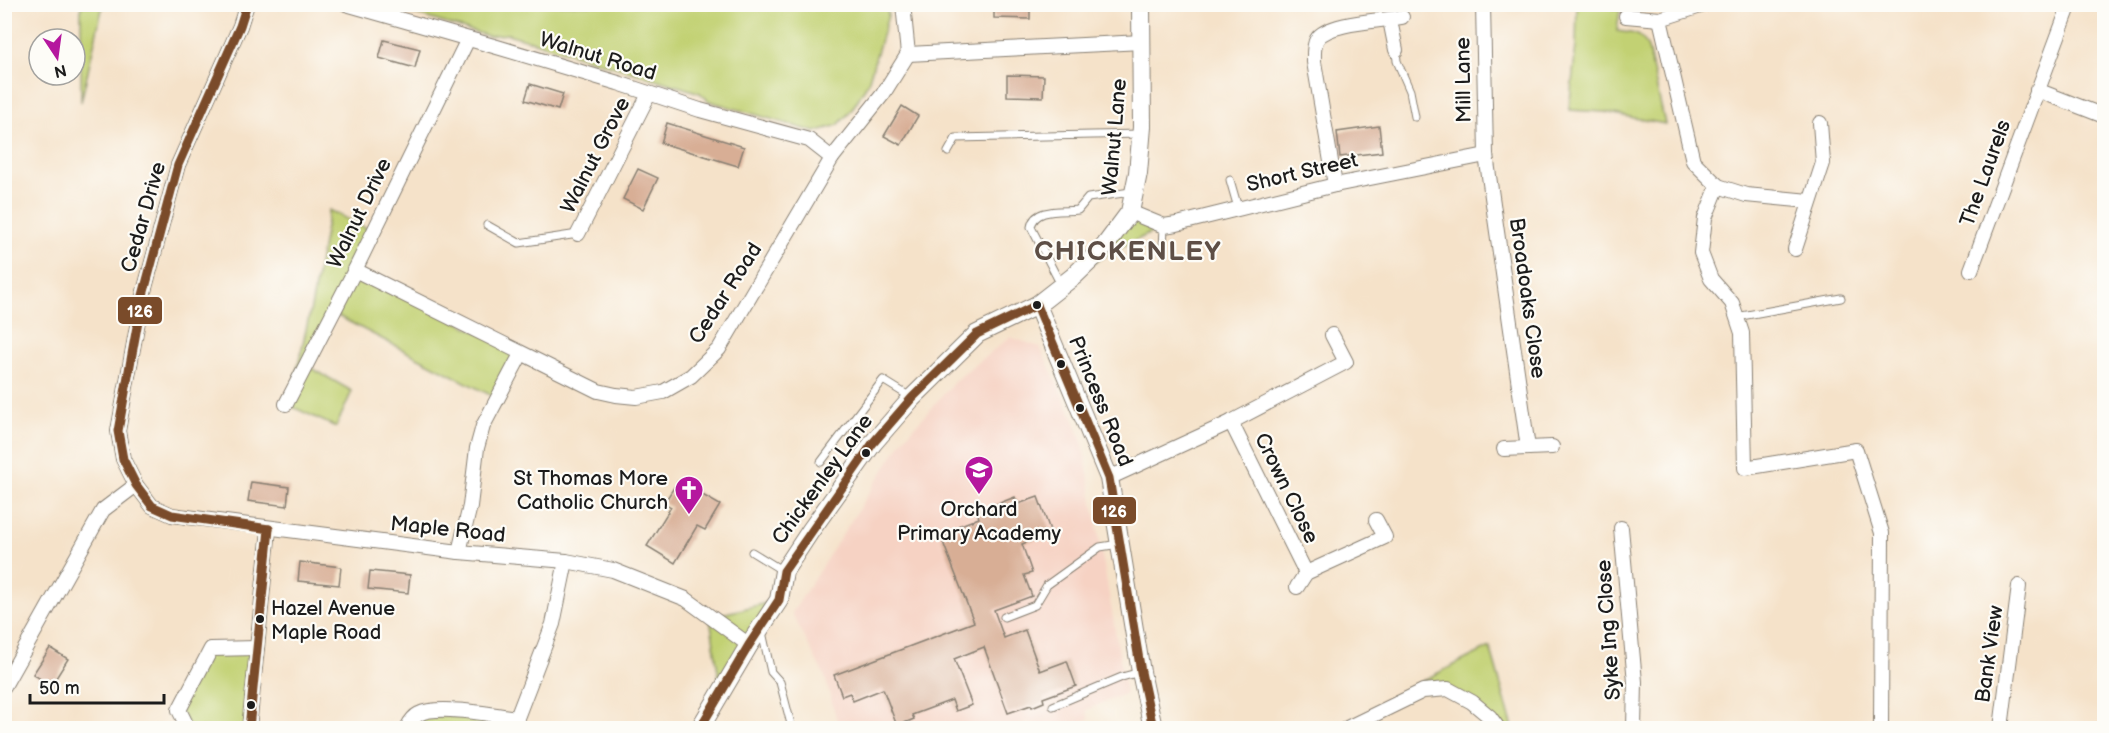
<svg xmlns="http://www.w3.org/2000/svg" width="2109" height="733" font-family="'Balsamiq Sans',sans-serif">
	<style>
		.built { fill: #f6d2c3 }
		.green { fill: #c2d173; stroke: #6f7648; stroke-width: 1.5 }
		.building { fill: #d8ae95 }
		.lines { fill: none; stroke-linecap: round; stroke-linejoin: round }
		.service-casing { stroke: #887f72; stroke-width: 9 }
		.minor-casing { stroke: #887f72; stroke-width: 16 }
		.tertiary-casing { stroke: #887f72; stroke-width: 20 }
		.service { stroke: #fff; stroke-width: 7 }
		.minor { stroke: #fff; stroke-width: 14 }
		.tertiary { stroke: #fff; stroke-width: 18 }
		.bus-1-casing { stroke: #fdfcf7; stroke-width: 14 }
		.bus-1 { stroke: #7a4b2a; stroke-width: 9 }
		.bus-dot { fill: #1c1c1c; stroke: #fdfcf7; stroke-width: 2 }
		.labels { text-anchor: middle; stroke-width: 4.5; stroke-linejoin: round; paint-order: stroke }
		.bus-label { font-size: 20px; fill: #1c1c1c; stroke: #fdfcf7; text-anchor: start }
		.street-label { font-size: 21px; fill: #1c1c1c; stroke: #fdfcf7 }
		.poi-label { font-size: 21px; fill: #1c1c1c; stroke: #fdfcf7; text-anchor: end }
		.district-label { font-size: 27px; font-weight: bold; letter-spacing: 1.5px; fill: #5e4f46; stroke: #fdfcf7 }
		.line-badge { stroke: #fdfcf7; stroke-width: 2 }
		.badge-label { font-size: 16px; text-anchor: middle; font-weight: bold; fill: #fff }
	</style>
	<rect width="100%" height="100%" fill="#fdfcf7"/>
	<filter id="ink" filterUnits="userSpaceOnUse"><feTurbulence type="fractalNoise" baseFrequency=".0167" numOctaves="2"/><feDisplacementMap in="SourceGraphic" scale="12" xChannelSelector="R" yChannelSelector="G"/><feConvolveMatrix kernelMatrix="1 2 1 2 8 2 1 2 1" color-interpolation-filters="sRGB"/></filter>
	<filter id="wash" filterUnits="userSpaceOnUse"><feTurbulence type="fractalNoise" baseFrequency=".008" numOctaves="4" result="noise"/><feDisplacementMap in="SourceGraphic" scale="24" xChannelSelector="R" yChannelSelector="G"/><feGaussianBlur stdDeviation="1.35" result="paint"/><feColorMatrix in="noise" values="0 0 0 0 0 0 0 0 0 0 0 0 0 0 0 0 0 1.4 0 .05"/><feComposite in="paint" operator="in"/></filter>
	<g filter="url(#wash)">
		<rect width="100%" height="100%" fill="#f5e2c9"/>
		<path class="built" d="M1010,337L1040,347L1077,427L1083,445L1126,693L1086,710L1089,719L1067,728H1034L1028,722L1011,728H939L878,725L859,728H839L825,677L792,613L903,440L954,382Z"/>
		<g class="green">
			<path d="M81,5H103L81,102Z"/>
			<path d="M887,5L888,16L868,83L851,111L838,125L815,132L709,101L700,93L508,34L488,36L384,5Z"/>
			<path d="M1577,5H1602L1620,10L1617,31C1633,34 1641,31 1648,48L1665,124L1604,112L1569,110L1576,46Z"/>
			<path d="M329,210L374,232L355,270L521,354L498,399L332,313L306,365L352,391L336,427L286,404L293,388L312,303Z"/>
			<path d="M1130,212L1164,226L1086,266Z"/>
			<path d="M779,600L721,692L710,617Z"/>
			<path d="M1490,647L1513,728H1498L1448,690L1423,691L1422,681Z"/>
			<path d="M257,648L249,728H190L179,710L211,649Z"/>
			<path d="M416,715L517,718L513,728H407Z"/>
		</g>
		<g id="blocks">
			<g class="building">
				<path d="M994,4H1030V19L994,18Z"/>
				<path d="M384,40L420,49L415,68L379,58Z"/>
				<path d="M1007,75L1044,76L1043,97L1007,96Z"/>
				<path d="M530,84L563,94L558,110L525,100Z"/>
				<path d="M902,106L918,116L901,145L884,136Z"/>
				<path d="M667,123L744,147L738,166L661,143Z"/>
				<path d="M1379,126L1382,152L1340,157L1337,132Z"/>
				<path d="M638,169L658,178L643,209L623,199Z"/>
				<path d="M678,481L720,505L705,530L697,526L675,563L647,546L671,507L664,503Z"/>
				<path d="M251,482L289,487L287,506L248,501Z"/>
				<path d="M1015,497L1018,504L1038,497L1051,533L1022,544L1032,573L1024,575L1032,596L994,610L1004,638L1025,630L1040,671L1067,661L1076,686L1043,698L1044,702L1032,707L1031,705L1008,713L984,647L954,659L972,705L956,711L952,700L912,715L914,719L897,726L883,689L853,701L850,693L842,696L834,675L974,622L941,537L959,530L958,526L979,518L977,512Z"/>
				<path d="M300,562L341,567L339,585L298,581Z"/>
				<path d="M370,571L410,575L408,593L368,589Z"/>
				<path d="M50,648L68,659L51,686L33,674Z"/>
			</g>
		</g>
	</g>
	<g filter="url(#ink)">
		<use href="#blocks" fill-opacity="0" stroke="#887f72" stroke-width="1.5"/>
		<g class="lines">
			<g class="service-casing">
				<g id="service">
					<path d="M1396,50L1397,61L1410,91L1415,117"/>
					<path d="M948,152L956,138L1141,134"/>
					<path d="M1230,180L1238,208"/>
					<path d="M487,225L519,243L578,234"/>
					<path d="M1163,250L1164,226"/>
					<path d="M1061,285L1031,227C1034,207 1063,212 1078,210L1088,198L1131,192"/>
					<path d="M1736,317L1841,298"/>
					<path d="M821,462L883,380L912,398"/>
					<path d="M752,552L783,571"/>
					<path d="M1004,617L1035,605L1047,585L1100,547L1119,544"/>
					<path d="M762,632L771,672L780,682L792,728"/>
					<path d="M1053,706L1122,677L1140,672"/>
				</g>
			</g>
			<g class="minor-casing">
				<g id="minor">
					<path d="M247,4L240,26L178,165L142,299L118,431L123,459L136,485L152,506L172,515L459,552L566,561L613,570L686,599L749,645"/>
					<path d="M346,4L497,47L618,83L700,110L809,140L832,158"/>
					<path d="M1483,4L1486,155L1528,448"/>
					<path d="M1707,4L1660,19L1693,161L1718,186L1705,218L1701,253L1711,279L1732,303L1742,333L1745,468L1856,450L1882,533L1881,728"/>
					<path d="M1626,16L1660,19"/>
					<path d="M1390,20L1396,50"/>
					<path d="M908,54L1142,42"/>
					<path d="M2037,90L2104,116"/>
					<path d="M1335,185L1314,62C1314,55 1313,46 1317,39C1328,22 1383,21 1402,17"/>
					<path d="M1718,186L1746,195L1809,201"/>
					<path d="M1130,212L1164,226L1177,224L1335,185L1486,155"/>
					<path d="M578,234L649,94"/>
					<path d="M1795,249L1823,163L1820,123"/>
					<path d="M355,270L598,391L616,395L636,397L663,392L691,376L719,349L832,158L883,94L908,54L903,4"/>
					<path d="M1971,270L2070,4"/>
					<path d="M286,404L355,270L468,39"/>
					<path d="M1231,422L1306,573"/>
					<path d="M1504,449L1552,447"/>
					<path d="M1109,478L1231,422L1346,362L1332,335"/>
					<path d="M1621,528L1635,682L1634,728"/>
					<path d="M459,552L470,506L477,448L483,426L521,354"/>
					<path d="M1297,587L1306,573L1385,537L1376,520"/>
					<path d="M4,686L103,510L136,485"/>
					<path d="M190,728H188L179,710L211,649L257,648"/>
					<path d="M249,728L269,529"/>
					<path d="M407,728C410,722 413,717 419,714C437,704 495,715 517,718"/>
					<path d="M513,728L553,624L566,561"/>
					<path d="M1347,728L1423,691L1448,689L1472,702L1490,717L1498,728"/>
					<path d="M2001,728L2019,586"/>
				</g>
			</g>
			<g class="tertiary-casing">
				<g id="tertiary">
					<path d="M1037,305L1109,478L1141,672L1153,728"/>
					<path d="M700,728L749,645L779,600L784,571L811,530L873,443L912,398L977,334L1037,305L1074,276L1104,247L1130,212L1138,173L1142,127L1141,4"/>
				</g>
			</g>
			<use href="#service" class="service"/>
			<use href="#minor" class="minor"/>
			<use href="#tertiary" class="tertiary"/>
			<g class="bus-1-casing">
				<g id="bus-1">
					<path d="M247,4L240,26L178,165L142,299L118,431L123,459L136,485L152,506L172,515L269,529"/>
					<path d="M1037,305L1109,478L1141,672L1153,728"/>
					<path d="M249,728L269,529"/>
					<path d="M700,728L749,645L779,600L784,571L873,443L912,398L977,334L1037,305"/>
				</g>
			</g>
			<use href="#bus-1" class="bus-1"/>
		</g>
	</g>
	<defs>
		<g id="school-pin" transform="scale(1.5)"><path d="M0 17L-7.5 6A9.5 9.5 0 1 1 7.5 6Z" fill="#b5179e" stroke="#fdfcf7"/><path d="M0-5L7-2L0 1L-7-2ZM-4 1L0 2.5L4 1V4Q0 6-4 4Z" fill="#fff"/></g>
		<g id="church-pin" transform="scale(1.5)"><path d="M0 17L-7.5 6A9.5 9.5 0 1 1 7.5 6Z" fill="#b5179e" stroke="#fdfcf7"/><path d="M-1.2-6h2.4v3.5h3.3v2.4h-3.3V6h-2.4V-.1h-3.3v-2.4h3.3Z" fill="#fff"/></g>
	</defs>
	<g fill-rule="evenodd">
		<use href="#school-pin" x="979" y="470"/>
		<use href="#church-pin" x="689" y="490"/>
	</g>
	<g class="bus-dot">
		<circle cx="1037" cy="305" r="5"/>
		<circle cx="1061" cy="364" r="5"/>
		<circle cx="1080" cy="408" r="5"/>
		<circle cx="866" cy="453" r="5"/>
		<circle cx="260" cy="619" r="5"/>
		<circle cx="251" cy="705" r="5"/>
	</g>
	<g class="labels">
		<g class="bus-label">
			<text x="271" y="615">Hazel Avenue<tspan x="271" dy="24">Maple Road</tspan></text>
		</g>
		<g class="street-label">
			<text transform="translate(598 56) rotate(17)" y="7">Walnut Road</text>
			<text transform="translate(1463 80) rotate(-91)" y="7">Mill Lane</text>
			<text transform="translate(1114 137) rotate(-85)" y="7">Walnut Lane</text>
			<text transform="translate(595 155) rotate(-63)" y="7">Walnut Grove</text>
			<text transform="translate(1302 172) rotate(-13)" y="7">Short Street</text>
			<text transform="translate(1985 173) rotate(-70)" y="7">The Laurels</text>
			<text transform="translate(359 213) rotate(-64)" y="7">Walnut Drive</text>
			<text transform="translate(143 217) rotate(-74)" y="7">Cedar Drive</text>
			<text transform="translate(725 293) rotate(-57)" y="7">Cedar Road</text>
			<text transform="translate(1528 298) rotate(82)" y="7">Broadoaks Close</text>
			<text transform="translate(1101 401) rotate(68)" y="7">Princess Road</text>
			<text transform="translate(822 479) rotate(-54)" y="7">Chickenley Lane</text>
			<text transform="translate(1287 488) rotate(64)" y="7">Crown Close</text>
			<text transform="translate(448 529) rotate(6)" y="7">Maple Road</text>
			<text transform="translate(1608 630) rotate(-94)" y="7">Syke Ing Close</text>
			<text transform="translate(1989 654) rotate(-82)" y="7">Bank View</text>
		</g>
		<g class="poi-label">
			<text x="668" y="485">St Thomas More<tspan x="668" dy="24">Catholic Church</tspan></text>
			<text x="979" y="516" text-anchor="middle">Orchard<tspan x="979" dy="24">Primary Academy</tspan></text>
		</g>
		<g class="district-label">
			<text x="1128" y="260">CHICKENLEY</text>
		</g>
	</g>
	<g class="line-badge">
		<rect x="117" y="296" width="46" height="29" rx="6" fill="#7a4b2a"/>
		<rect x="1092" y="496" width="45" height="29" rx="6" fill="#7a4b2a"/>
	</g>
	<g class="badge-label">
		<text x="140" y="317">126</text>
		<text x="1114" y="517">126</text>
	</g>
	<rect width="2109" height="733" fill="none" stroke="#fdfcf7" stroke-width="24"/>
	<g transform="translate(57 57) rotate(167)"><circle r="28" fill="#fdfcf7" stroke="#a3a29f" stroke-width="1.5"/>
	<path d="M0-4.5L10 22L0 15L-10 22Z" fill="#b5179e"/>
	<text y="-9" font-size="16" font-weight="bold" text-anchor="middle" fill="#1c1c1c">N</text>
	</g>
	<path d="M30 694v9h134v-9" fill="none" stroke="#1c1c1c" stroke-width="3"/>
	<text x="39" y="694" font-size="18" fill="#1c1c1c" stroke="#fdfcf7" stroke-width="4.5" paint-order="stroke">50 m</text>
</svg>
